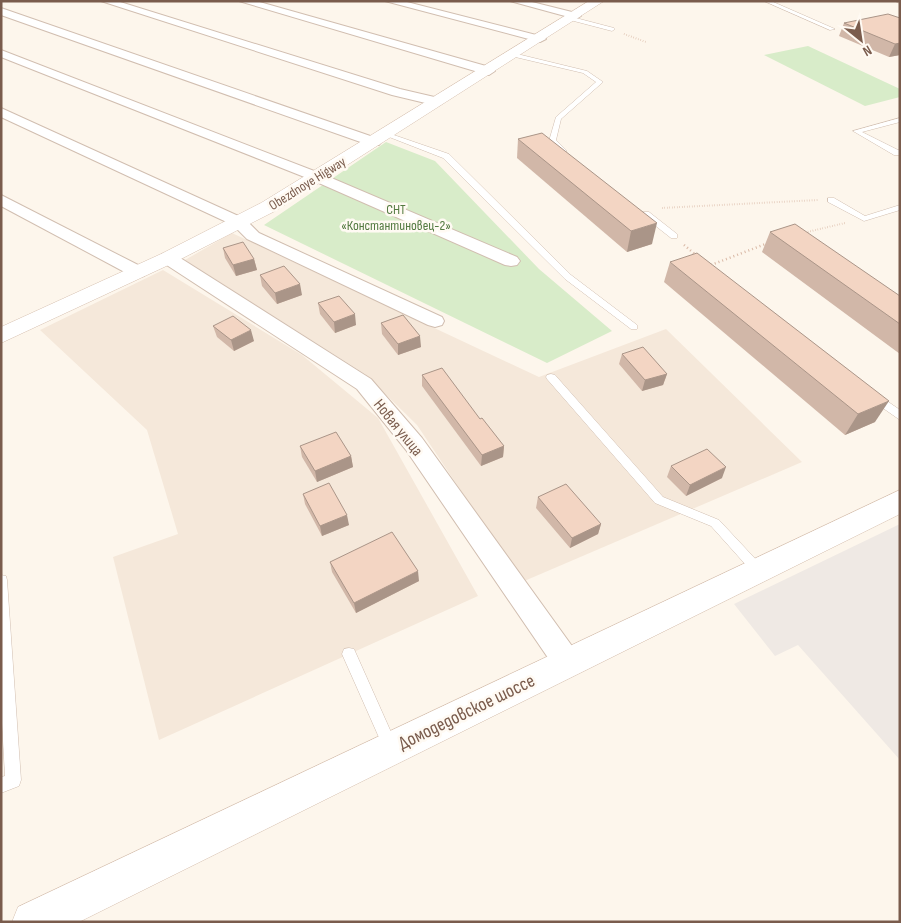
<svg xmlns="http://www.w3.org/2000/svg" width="901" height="923" font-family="'Sofia Sans Condensed',sans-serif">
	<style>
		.residential { fill: #f5e8da }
		.industrial { fill: #efe9e4 }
		.green { fill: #d8ecc9 }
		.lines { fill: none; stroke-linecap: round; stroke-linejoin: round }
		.lane-casing { stroke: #d1beb0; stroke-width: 1 }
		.street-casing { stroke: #d1beb0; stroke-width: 2 }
		.secondary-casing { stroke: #d6c0b0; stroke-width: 1 }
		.path-far1 { stroke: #d9b8a5; stroke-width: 2; stroke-dasharray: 0.5 2; stroke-linecap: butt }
		.path { stroke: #d9b8a5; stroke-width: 2.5; stroke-dasharray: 1 3; stroke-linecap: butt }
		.lane { fill: #fff; fill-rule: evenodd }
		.street { fill: #fff; fill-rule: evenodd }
		.secondary { fill: #fff; fill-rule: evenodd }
		.wall { fill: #d1b7a8 }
		.shaded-wall { fill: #aa9588 }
		.building { fill: #f3d5c3; stroke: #aa9588 }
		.labels { text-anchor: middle; stroke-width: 5; stroke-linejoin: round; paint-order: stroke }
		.far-street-label { font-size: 14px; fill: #7a5c4d; stroke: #fffaf3 }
		.far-park-label { font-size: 14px; fill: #537a41; stroke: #fffaf3 }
		.street-label { font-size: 16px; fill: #7a5c4d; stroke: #fffaf3 }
		.near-street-label { font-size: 19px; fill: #7a5c4d; stroke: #fffaf3 }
	</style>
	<rect width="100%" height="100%" fill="#fdf6ec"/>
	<g class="residential">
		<path d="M232,233L539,377L666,329L802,462L522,582L417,425L365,374L185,260Z"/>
		<path d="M163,270L302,355L378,418L478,596L159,740L113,557L178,534L147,430L40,330Z"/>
	</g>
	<path class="industrial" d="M900,524V760L798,645L775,656L734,604Z"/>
	<g class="green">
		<path d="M808,46L900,89V97L865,106L764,55Z"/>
		<path d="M386,142L435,161L539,269L612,331L547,363L264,225Z"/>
	</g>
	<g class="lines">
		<g class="lane-casing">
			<g id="lane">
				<path d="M764,1H771L835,29L830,30Z"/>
				<path d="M895,1H900V3Z"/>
				<path d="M572,17L614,28L615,29L612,31L570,20Z"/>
				<path d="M513,53L587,71L603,82L561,119L556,140L566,150V152H562L549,141L556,117L596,82L583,73L511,56Z"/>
				<path d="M900,118V122L862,132L898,150H900V155H894L853,131Z"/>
				<path d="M384,133H388L449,154L571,275L637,325V329H631L565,279L443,158L384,135Z"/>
				<path d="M828,198H834L865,216L900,205V210L864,221L828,202Z"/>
				<path d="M643,212H649L677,234V238H671L643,216Z"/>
				<path d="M551,374L555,375L663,497L719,520L762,566L764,570L762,574L758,575L754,574L711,526L655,503L547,379L546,377L547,375Z"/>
				<path d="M874,392L900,410V420L870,399L869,396Z"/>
				<path d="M1,575L6,576L7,580L21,780L19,786L1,793V777L5,776L1,705Z"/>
				<path d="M349,648L354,649L395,741L398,746L395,751L390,754L385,751L342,654L344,649Z"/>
			</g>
		</g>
		<g class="street-casing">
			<g id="street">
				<path d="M101,1H117L400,89L443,99L444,102L438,106L392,95Z"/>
				<path d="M239,1H256L493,68L495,71L489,75L485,74Z"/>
				<path d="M385,1H403L544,37L546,39L540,42Z"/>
				<path d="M510,1H528L580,14L581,16L576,19Z"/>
				<path d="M1,8L379,139L381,142L379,145H369L1,15Z"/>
				<path d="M1,50L322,174L517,257L520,261L517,265L511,266L505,265L312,180L1,57Z"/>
				<path d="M1,108L245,219L259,233L442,317L444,321L442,325L435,327L428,325L247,239L233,225L1,117Z"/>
				<path d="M1,195L144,268L147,272L144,276L138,277L132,276L1,206Z"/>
				<path d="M168,253L174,254L371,379L422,438L577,653L581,662L577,671L567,675L557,671L406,450L357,389L162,262L160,258L162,254Z"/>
			</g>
		</g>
		<g class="secondary-casing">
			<g id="secondary">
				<path d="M589,1H604L275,211L175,262L1,343V327L161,254L261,203Z"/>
				<path d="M900,490V514L79,922H12L18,907Z"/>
			</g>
		</g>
		<g class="path-far1">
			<path d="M624,34L646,42"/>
			<path d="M662,208L818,200"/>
			<path d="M803,233L845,223"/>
		</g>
		<g class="path">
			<path d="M684,245L696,255"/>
			<path d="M711,265L768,243"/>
		</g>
		<use href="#lane" class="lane"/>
		<use href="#street" class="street"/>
		<use href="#secondary" class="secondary"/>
	</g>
	<g class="wall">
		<path d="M900,18V55L889,57L839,36L844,23Z"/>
		<path d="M518,139L652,244L627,252L517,158Z"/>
		<path d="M770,232L900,296V354L762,252Z"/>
		<path d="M223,248L254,259L257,270L236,276L225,258Z"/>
		<path d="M670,262L875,422L845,435L664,282Z"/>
		<path d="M260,275L302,295L277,304L262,286Z"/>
		<path d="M318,303L356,325L335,333L320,314Z"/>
		<path d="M381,323L421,347L398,355L382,334Z"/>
		<path d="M213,326L254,341L234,351L217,337Z"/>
		<path d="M622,354L667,374L663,385L642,391L619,364Z"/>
		<path d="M422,375L480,419L504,446L503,457L481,466L422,386Z"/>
		<path d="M300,446L351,456L353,467L317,482L302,457Z"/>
		<path d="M671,466L722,478L686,496L667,477Z"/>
		<path d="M303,494L349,525L322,536L305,504Z"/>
		<path d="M538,497L601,524L598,534L570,548L536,508Z"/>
		<path d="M330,562L419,581L356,613L332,572Z"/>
	</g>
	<g class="shaded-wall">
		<path d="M900,43V55L889,57L895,44Z"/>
		<path d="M657,223L652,244L627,252L631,231Z"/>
		<path d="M254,259L257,270L236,276L233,265Z"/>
		<path d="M300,284L302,295L277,304L275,293Z"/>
		<path d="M355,314L356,325L335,333L334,322Z"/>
		<path d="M251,330L254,341L234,351L231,340Z"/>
		<path d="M420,336L421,347L398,355V344Z"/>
		<path d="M667,374L663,385L642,391L645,380Z"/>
		<path d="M889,401L875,422L845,435L858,414Z"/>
		<path d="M504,446L503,457L481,466L482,455Z"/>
		<path d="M351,456L353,467L317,482L315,471Z"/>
		<path d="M726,467L722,478L686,496L690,485Z"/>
		<path d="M347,515L349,525L322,536L320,526Z"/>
		<path d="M601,524L598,534L570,548L572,538Z"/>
		<path d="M418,571L419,581L356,613L354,603Z"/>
	</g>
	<g class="building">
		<path d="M888,14L900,18V43L895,44L844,23Z"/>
		<path d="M542,133L657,223L631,231L518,139Z"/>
		<path d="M795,224L900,296V324L770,232Z"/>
		<path d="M243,242L254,259L233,265L223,248Z"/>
		<path d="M697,253L889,401L858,414L670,262Z"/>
		<path d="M284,266L300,284L275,293L260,275Z"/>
		<path d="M339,296L355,314L334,322L318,303Z"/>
		<path d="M403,315L420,336L398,344L381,323Z"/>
		<path d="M233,316L251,330L231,340L213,326Z"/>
		<path d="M643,347L667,374L645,380L622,354Z"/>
		<path d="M442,368L480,419L482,418L504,446L482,455L422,375Z"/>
		<path d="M336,432L351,456L315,471L300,446Z"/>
		<path d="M707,449L726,467L690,485L671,466Z"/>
		<path d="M329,483L347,515L320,526L303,494Z"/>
		<path d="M566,484L601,524L572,538L538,497Z"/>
		<path d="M392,532L418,571L354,603L330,562Z"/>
	</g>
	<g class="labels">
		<g class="far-street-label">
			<text transform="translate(307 183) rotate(-32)" y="5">Obezdnoye Higway</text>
		</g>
		<g class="far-park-label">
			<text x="396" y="214">СНТ<tspan x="396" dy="16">«Константиновец-2»</tspan></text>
		</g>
		<g class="street-label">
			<text transform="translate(399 427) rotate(51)" y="6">Новая улица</text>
		</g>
		<g class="near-street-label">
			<text transform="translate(466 711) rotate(-26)" y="7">Домодедовское шоссе</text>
		</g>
	</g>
	<rect width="901" height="923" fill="none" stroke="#7a5c4d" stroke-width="5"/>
	<g transform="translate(861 40) rotate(150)" stroke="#fffaf3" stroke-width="4" paint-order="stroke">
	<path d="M0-4L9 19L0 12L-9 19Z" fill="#7a5c4d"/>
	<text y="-8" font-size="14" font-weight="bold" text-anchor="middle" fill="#7a5c4d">N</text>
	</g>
</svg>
